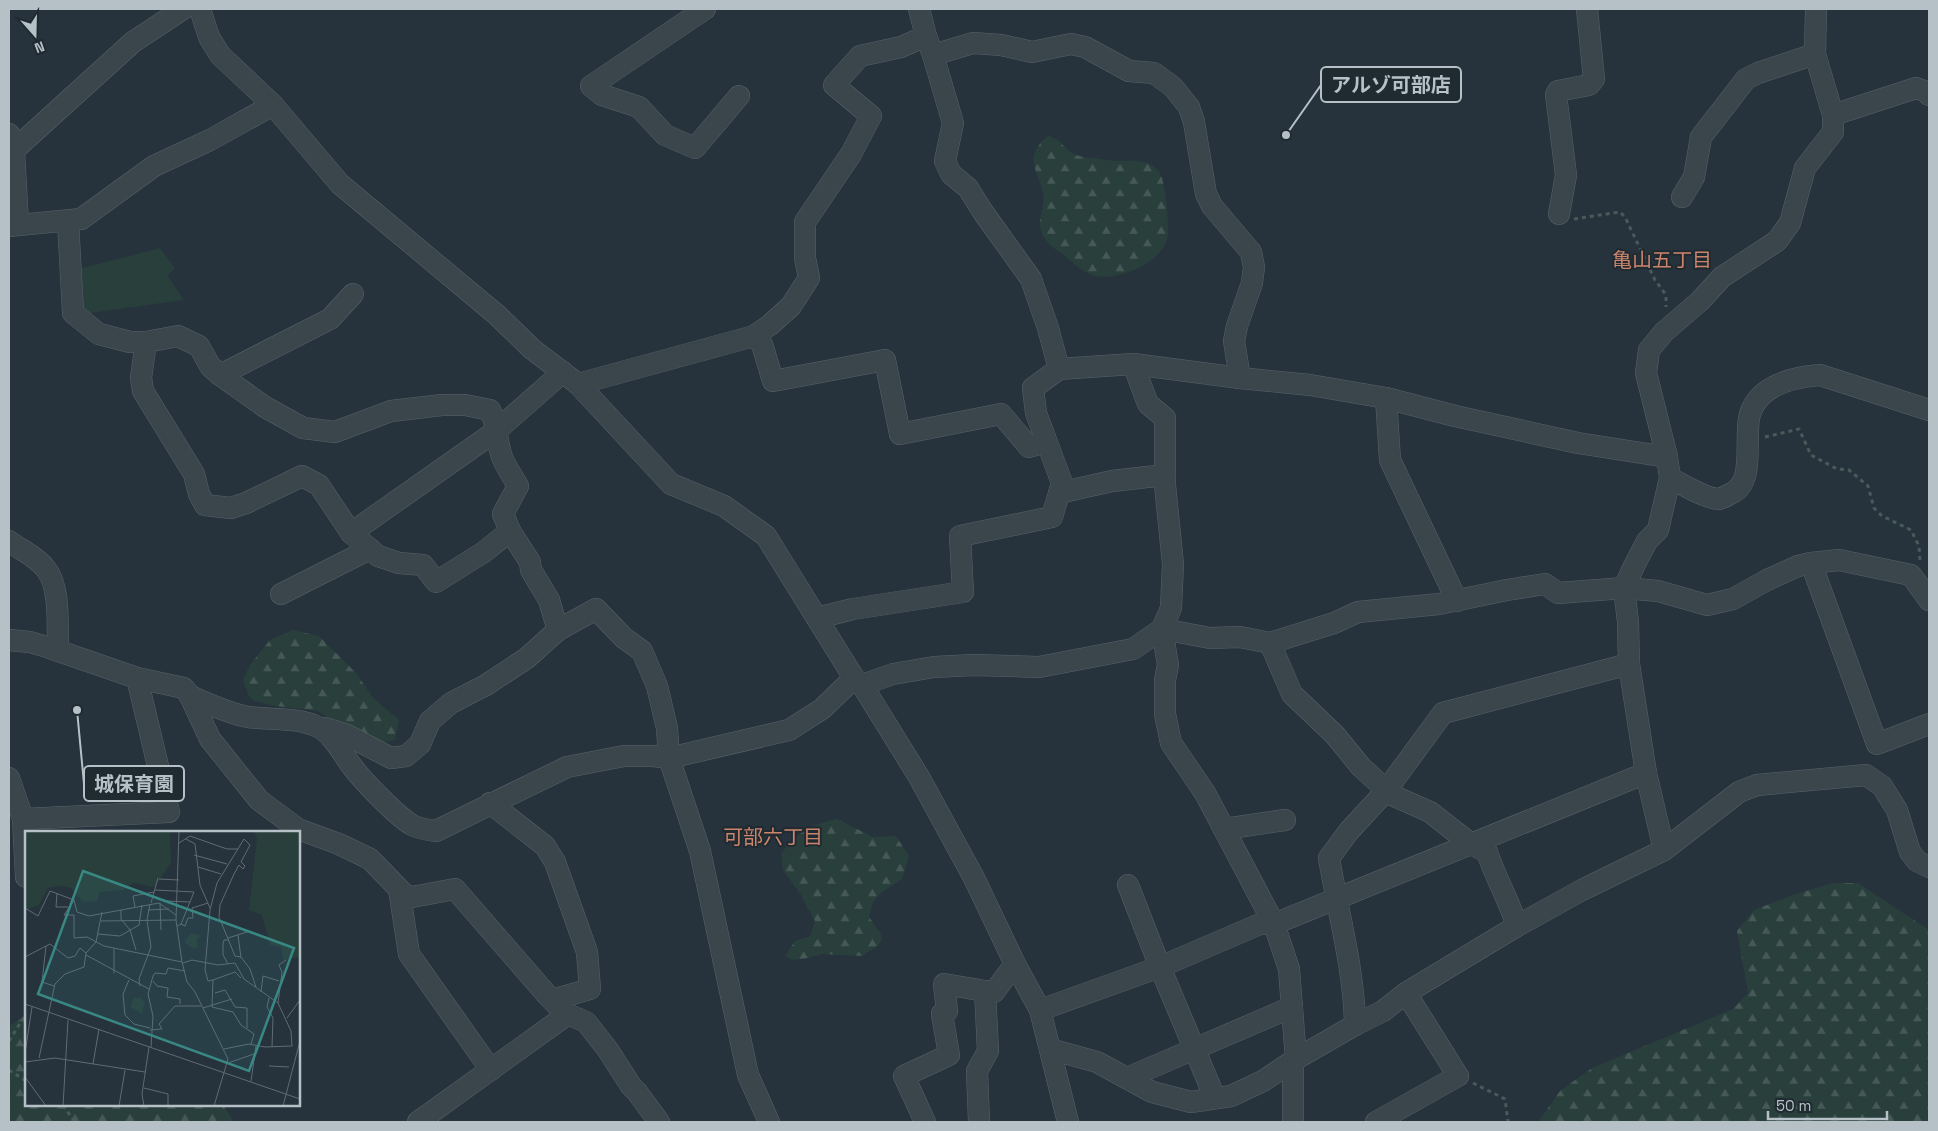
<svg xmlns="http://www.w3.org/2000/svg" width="1938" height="1131" font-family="'Space Grotesk','Noto Sans JP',sans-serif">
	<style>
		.forest { fill: url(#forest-firs) }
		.park { fill: #293f3c }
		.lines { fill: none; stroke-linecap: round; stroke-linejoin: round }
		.minor-casing { stroke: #58636a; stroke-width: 22 }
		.path { stroke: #485b5a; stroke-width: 3; stroke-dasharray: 4 4; stroke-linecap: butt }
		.minor { stroke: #3a454c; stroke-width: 21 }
		.labels { text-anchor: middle; stroke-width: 4; stroke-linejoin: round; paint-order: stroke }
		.neighbourhood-label { font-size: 20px; fill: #cc846c; stroke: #1f2a31 }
		.inset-road { fill: none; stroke: #606b74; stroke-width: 1 }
		.view { fill: #398884; fill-opacity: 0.15; stroke: #398884; stroke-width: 2.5 }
		.inset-edge { fill: none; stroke: #b6c0c7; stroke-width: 2.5 }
		.leader { fill: none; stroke: #b6c0c7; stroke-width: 2 }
		.callout-dot { fill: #b6c0c7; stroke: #1f2a31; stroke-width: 2 }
		.callout { fill: #1f2a31; stroke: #b6c0c7; stroke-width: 2 }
		.callout-label { font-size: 20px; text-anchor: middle; font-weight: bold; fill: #b6c0c7 }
	</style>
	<defs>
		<pattern id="forest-firs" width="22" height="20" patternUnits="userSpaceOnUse" patternTransform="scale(1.25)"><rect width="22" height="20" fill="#293f3c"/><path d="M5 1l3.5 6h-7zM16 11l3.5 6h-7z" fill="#465957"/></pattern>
	</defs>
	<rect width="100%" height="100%" fill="#26333c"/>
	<g class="forest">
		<path d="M1048,136C1059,138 1063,147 1072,153C1080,158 1096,158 1105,160C1125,163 1154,154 1162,178C1165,188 1169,223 1168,234C1166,262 1116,283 1092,275C1082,271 1072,262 1064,255C1055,249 1044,242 1041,231C1037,219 1046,205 1043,193C1037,168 1023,157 1048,136Z"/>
		<path d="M293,630L319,636L356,673L374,699L399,720L395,740L373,745L364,742L318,711L276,706L254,701L249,696L243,680L250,665L270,640Z"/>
		<path d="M837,819L873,837L896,836L909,856L902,879L882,892L873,902L869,917L881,934L882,939L879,945L862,956L822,954L808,958L793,960L785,956L795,941L810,936L815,921L801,895L783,870L781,854C798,831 810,825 837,819Z"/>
		<path d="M1833,883H1858L1929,930V1122H1538L1560,1091L1592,1068L1733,1009L1748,993L1737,931L1754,910L1796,894Z"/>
		<path d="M26,1016V1105H223L234,1122H9V1026Z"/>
	</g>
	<path class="park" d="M160,248L175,269L167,275L184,300L83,314L75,270Z"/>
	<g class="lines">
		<g class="minor-casing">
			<g id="minor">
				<path d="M200,9L209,37L220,55L273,105L340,184L497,315L532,349L578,384L671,484L724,506L766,536L854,678L862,685L919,777L974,878L1015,964L1040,1010L1068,1122"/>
				<path d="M705,9L591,86L602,95L639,107L665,135L695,148L739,96"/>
				<path d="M919,9L926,36L933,55L953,123L945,161L951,174L968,188L983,212L1031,279L1048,328L1059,369"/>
				<path d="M933,55L973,43L1001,45L1032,52L1071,44L1085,47L1129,71L1154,73L1173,87L1189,107L1194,122L1206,194L1212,206L1251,252L1254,267L1252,283L1237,326L1234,341L1240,378"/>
				<path d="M1833,115L1916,88L1927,92L1929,95"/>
				<path d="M9,134L14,150L18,224"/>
				<path d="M14,150L133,42L183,9"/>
				<path d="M1682,197L1694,177L1701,137L1746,79L1758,73L1815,54"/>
				<path d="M1559,214L1566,175L1556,95L1558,91L1589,85L1594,79L1587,9"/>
				<path d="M68,221L73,313L99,334L130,342H146L178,336L199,346L210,366L220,375L265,407L303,428L335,432L391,411L442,405H465L490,410C498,425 496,441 502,457C506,467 513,477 518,486L503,514L510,531L530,562L531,570L549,600L558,630L596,609L624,638L642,651L657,686L667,728L669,758L700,851L748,1075L769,1122"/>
				<path d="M9,226L81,219L154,166L210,140L273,105"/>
				<path d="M754,336L762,344L773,381L885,360L900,434L1001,414L1029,447L1046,442"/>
				<path d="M146,342L141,378L143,391L194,474L199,494L205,505L231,508L246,503L302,476L319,485L351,533L378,556L399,563L423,565L436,582L484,552L510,531"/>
				<path d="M1133,364L1148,404L1165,418V485L1173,564L1171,608L1162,629L1168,665L1165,680V714L1171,743L1205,793L1274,924L1289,969L1296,1059"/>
				<path d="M220,375L330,319L353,294"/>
				<path d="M578,384L754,336L770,325L791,306L809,278L805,258V222L851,154L871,116L834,85L860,56L901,47L926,36"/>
				<path d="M1386,398L1390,460L1457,601"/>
				<path d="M1670,478C1682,484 1706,499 1719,499C1722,498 1727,496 1730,494C1757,483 1743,437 1750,414C1759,385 1794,377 1820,375L1929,410"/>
				<path d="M1059,493L1112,481L1165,475"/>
				<path d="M351,533L496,431L563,372"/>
				<path d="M9,541C21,550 37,557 46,569C61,588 57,627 58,650"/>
				<path d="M1811,563L1877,744L1929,724"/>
				<path d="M281,594L370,549"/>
				<path d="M817,618L853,609L963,592L960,536L1052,517L1062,483L1036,413L1033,388L1059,369L1133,364L1240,378L1310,385L1386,398L1455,416L1578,443L1667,457"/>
				<path d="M9,640L30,642L47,647L137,678L184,688L190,696L210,739L259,800L298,829L339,844L370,859L405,895L412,897L455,889L548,996L565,1013L586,1022L608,1050L631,1086L637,1092L659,1122"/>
				<path d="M1270,643L1292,694L1335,735L1361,767L1384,788L1385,792L1430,812L1471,844L1487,852C1495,877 1509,900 1517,926"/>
				<path d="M862,685L893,674L934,667L974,665L1039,667L1133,649L1162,629L1210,638L1240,637L1270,643L1334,623L1358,612L1439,604L1507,590L1545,584L1558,593L1624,588L1658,591L1707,605L1733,599L1767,580L1798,566L1811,563L1839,560L1911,575L1929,600"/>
				<path d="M190,696C209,704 228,713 248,717C270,720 295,717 316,726C332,733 341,751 351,765C362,780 398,818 414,826C421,829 428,830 436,831L567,767L624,756H653L669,758L789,730L822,709L854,678"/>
				<path d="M325,728L347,735L391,758L406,756L420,744L430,721L451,703L486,685L527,658L558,630"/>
				<path d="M9,778L23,819L26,877"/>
				<path d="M490,803L545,846L555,862L587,952L590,989L552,1000"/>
				<path d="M23,819L169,812L137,678"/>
				<path d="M1224,829L1285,820"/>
				<path d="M1664,850L1646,773L1629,664L1628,622L1624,588L1634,566L1647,541L1658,530L1670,478L1667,457L1646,373L1649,350L1664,332L1700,301L1722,277L1777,241L1790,223L1805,168L1833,132V115L1815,54L1816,9"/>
				<path d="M1128,885L1160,967L1215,1098"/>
				<path d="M399,889L409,954L491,1070"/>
				<path d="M1040,1010L1160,967L1260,924H1274L1646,773"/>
				<path d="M1355,1025C1354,968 1338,913 1329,858L1349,831L1385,792L1443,713L1629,664"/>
				<path d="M1050,1049L1097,1062L1152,1092L1191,1102L1231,1096L1263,1081L1296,1059L1355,1025L1383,1011L1406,993L1517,926L1582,890L1664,850L1739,792L1757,785L1866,775L1882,786L1897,810L1910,852L1917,861L1929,867"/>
				<path d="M1293,1061V1122"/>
				<path d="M1127,1078L1292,1007"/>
				<path d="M418,1122L568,1014"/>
				<path d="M925,1122L904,1076L949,1055L942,1014L947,1011L944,984L985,991"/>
				<path d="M979,1122L977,1071L988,1051L985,991L994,992L1015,964"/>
				<path d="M1376,1122L1458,1076L1406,993"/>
			</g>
		</g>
		<g class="path">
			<path d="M1574,219L1620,212L1625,217L1655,280L1666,295V307"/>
			<path d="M1765,437L1799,429L1811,455L1837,469L1849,470L1868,486L1874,508L1882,516L1911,530L1919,546L1920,561"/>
			<path d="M9,1041L26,1014"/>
			<path d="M9,1070L26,1081"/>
			<path d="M1473,1083L1505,1099L1508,1122"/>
			<path d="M63,1105L75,1122"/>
		</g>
		<use href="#minor" class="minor"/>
	</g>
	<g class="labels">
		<g class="neighbourhood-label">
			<text x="1662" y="267">亀山五丁目</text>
			<text x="773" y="844">可部六丁目</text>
		</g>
	</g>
	<g transform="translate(25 831)">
		<rect width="275" height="275" fill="#26333c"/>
		<path d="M0,0H145L146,32L129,56L108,52L98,59L75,61L72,70L64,71L57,70L46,57L37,55L23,57L14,74L0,79ZM229,0H275V126L258,129L256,116L245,114L237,84L224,79L232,8ZM166,102L177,105L172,107L173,116L168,118L159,111ZM109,166L116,167L120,172L117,183L105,176Z" fill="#293f3c"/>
		<path class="inset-road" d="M154,0L151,89L157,131L162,151L170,161L203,228L189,275M161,8L170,13L175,54L185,77M154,12L165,5L202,18H213M169,24L202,33M173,36L196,43M134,48L154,49M130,59L169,61L156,93L152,95M32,62L31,76H43M49,69L39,84H49V107L62,106L79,115L157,131M49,69L52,81L64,85L134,72L151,84M142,70L165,71M126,72L133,47M135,72L136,99M110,76L108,65L129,61M0,77L13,85L25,60L49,69M96,79V88L105,99L111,119M123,79L144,78M76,90L151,89M156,93L160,95L163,87H168L167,77L183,72M73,103L95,105L114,94L117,74M213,104L216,127M203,107L225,100M61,124L124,158M0,126L21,115M158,132L167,129L193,134L210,132L219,148L253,172M203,133L198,124V113L199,109H204M89,142V117M104,149L98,163L100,184L109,193L125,197M188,149L210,141L216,147M128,150L132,155L143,157L142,166L155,168V173M29,155L17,151L21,115L25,113L43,127L50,125L55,117L61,122M115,155L114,148L126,116L122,89L125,73M236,161L238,145L254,150M190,162L200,159L210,176L222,177V197M244,167L242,176L248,187L247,216M0,173L275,268M178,177L207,168M262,187L275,169M125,199L137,198L134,193L150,175H176M226,213L229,203L216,194L208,181L187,176L188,149L183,150L180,139L185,79L192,52L219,8L225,14L216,31L220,35L218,38L214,34L209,43L195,74L194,86L210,125L216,126L225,138L231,156M126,216L128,185L123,163L128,145L130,142L141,143L143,137L160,140M199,218L224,213L240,216L267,215L266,200L253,172L257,141L254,134L261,129M0,222L7,176M14,227L30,153L40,143L59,136L61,122L71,111L77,81M0,231L30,227L120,241M203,232L229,223M68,233L74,198M244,235L264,236M0,246L21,275M226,250L231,215M119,257L143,263V275M38,275L43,189M94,275L100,239M119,275L117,263L124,216M258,275L275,210"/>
		<path class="view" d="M58,40L269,117L224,240L13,163Z"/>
		<rect width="275" height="275" class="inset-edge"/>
	</g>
	<path class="leader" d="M1286 135L1321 85M77 710L84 784"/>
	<g class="callout-dot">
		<circle cx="1286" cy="135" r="5"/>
		<circle cx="77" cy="710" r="5"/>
	</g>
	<g class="callout">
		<rect x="1321" y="67" width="140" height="35" rx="5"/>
		<rect x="84" y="766" width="100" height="35" rx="5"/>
	</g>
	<g class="callout-label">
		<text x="1391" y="92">アルゾ可部店</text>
		<text x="134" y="791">城保育園</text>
	</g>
	<rect width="1938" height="1131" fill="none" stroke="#b6c0c7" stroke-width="20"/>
	<g transform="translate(35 35) rotate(160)" stroke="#1f2a31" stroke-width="4" paint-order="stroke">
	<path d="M0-4L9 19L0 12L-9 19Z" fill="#b6c0c7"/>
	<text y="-8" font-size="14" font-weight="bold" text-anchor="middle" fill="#b6c0c7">N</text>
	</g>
	<path d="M1768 1111v8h119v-8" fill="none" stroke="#b6c0c7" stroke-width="2.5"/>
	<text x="1776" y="1111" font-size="15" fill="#b6c0c7" stroke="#1f2a31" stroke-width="4" paint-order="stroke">50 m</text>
</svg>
